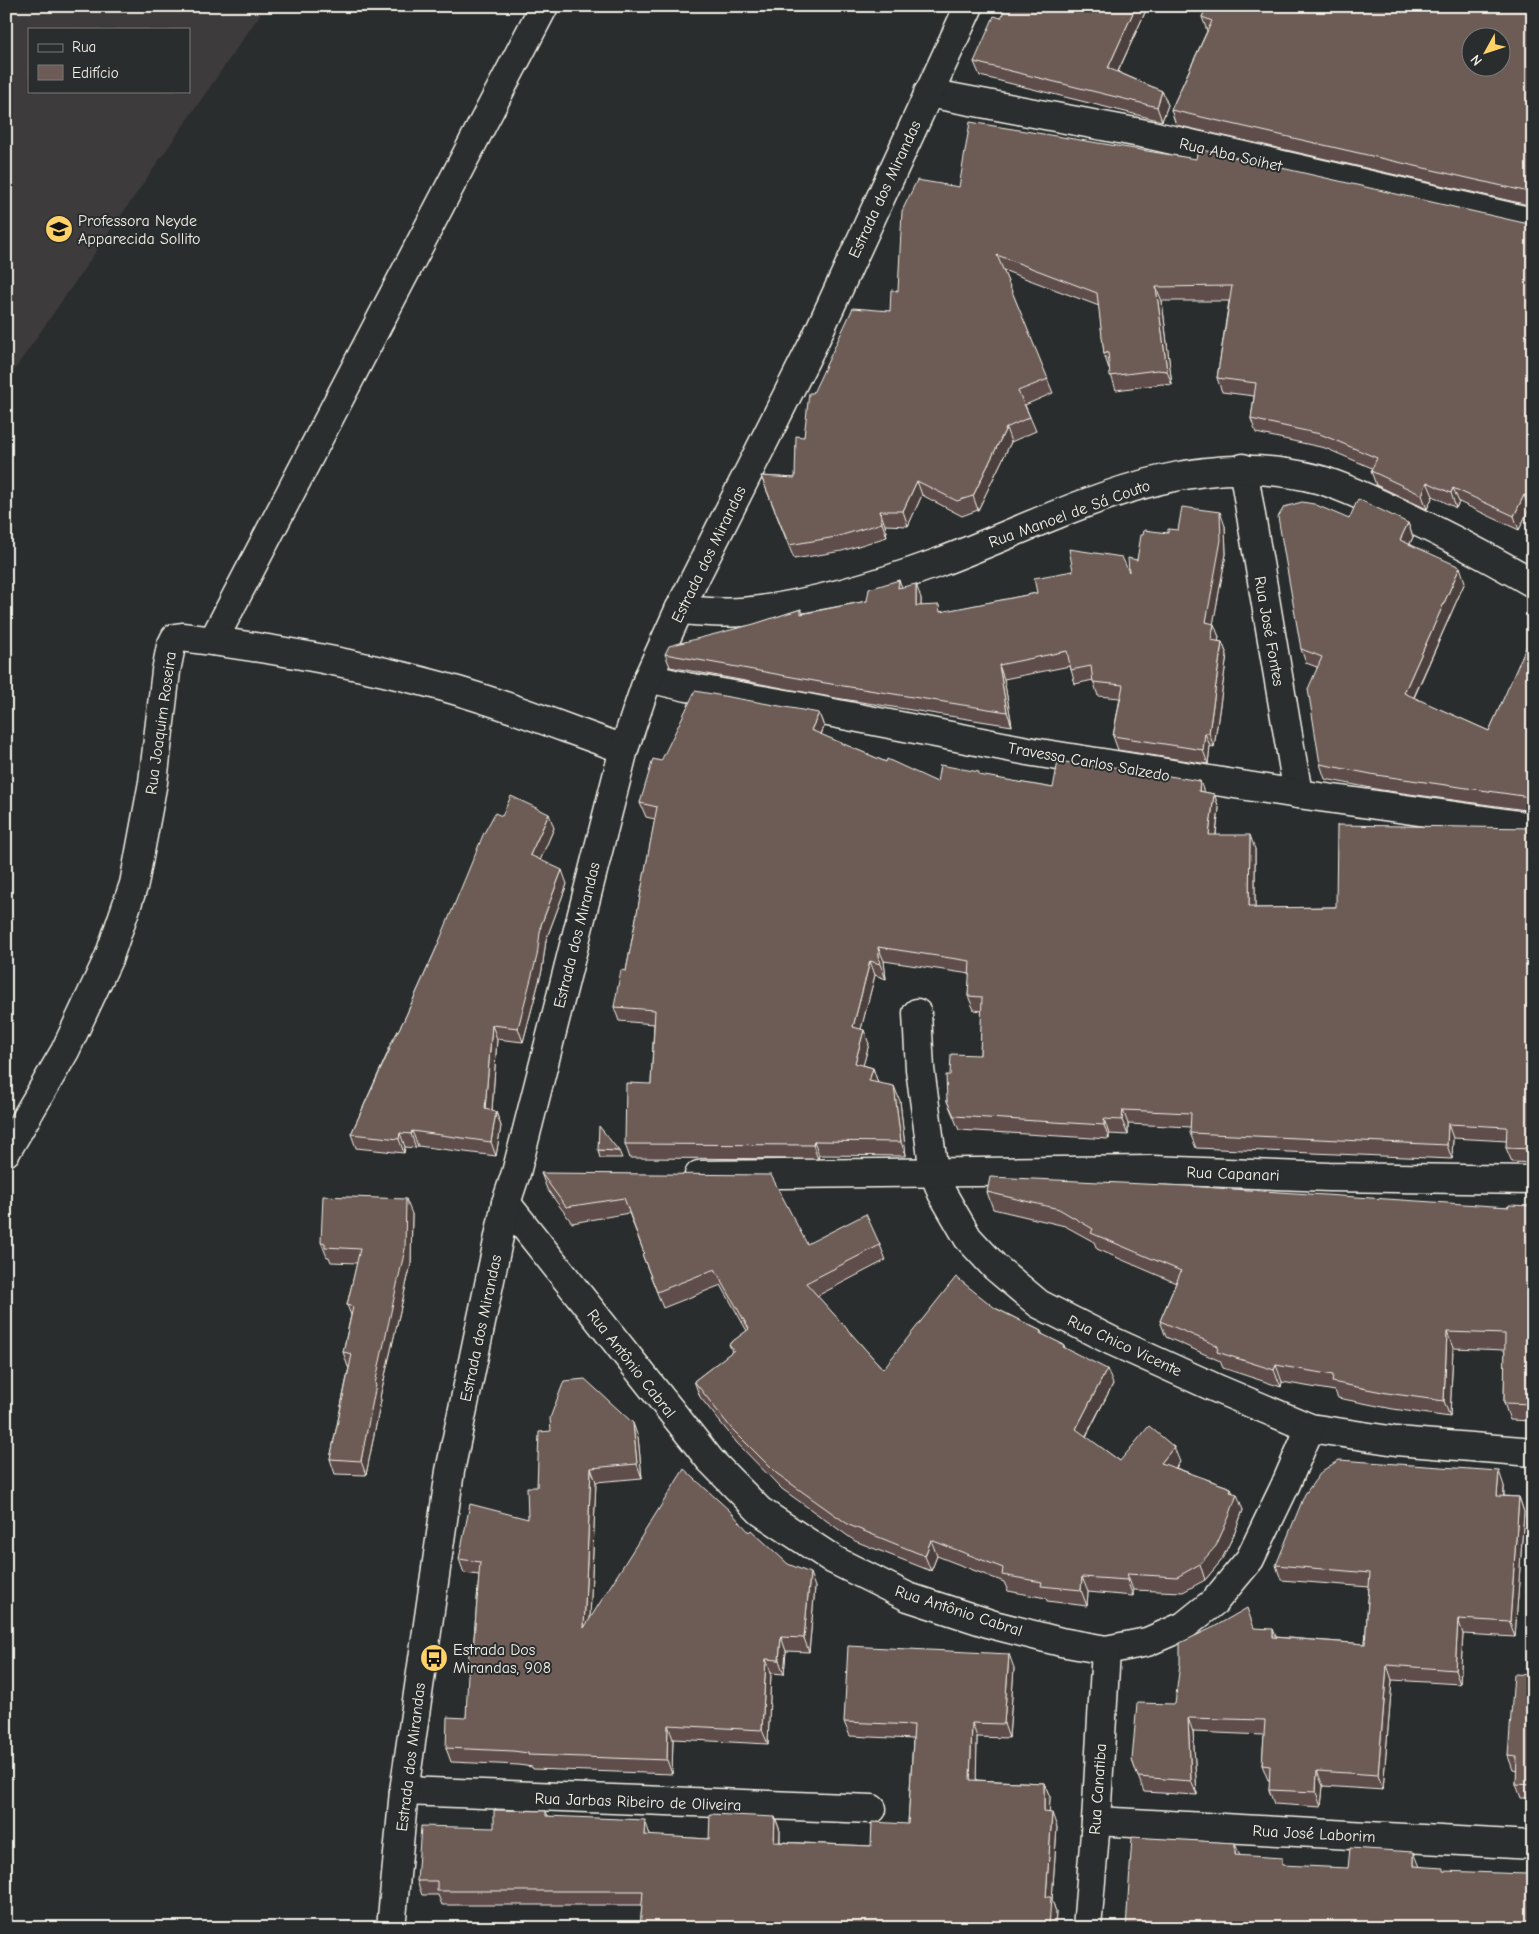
<svg xmlns="http://www.w3.org/2000/svg" width="1539" height="1934" font-family="'Comic Neue',sans-serif">
	<style>
		.built { fill: #3e3b3a; fill-rule: evenodd }
		.lines { fill: none; stroke-linecap: round; stroke-linejoin: round }
		.minor-casing { stroke: #f4f1e8; stroke-width: 31 }
		.minor { stroke: #2a2d2e; stroke-width: 28 }
		.wall { fill: #5e4e4b; stroke: #f4f1e8 }
		.shaded-wall { fill: #4c403d; stroke: #f4f1e8 }
		.building { fill: #6d5b57; stroke: #f4f1e8; fill-rule: evenodd }
		.labels { text-anchor: middle; stroke-width: 4; stroke-linejoin: round; paint-order: stroke }
		.street-label { font-size: 16px; fill: #f4f1e8; stroke: #2a2d2e }
		.poi-label { font-size: 16px; fill: #f4f1e8; stroke: #2a2d2e; text-anchor: start }
	</style>
	<rect width="100%" height="100%" fill="#2a2d2e"/>
	<filter id="ink" filterUnits="userSpaceOnUse"><feTurbulence type="fractalNoise" baseFrequency=".02" numOctaves="2"/><feDisplacementMap in="SourceGraphic" scale="10" xChannelSelector="R" yChannelSelector="G"/><feConvolveMatrix kernelMatrix="1 2 1 2 8 2 1 2 1" color-interpolation-filters="sRGB"/></filter>
	<g filter="url(#ink)">
		<path class="built" d="M6,6H266L10,376L6,367ZM29,29H189V91H29Z"/>
		<g class="lines">
			<g class="minor-casing">
				<g id="minor">
					<path d="M928,93L1151,135L1533,222"/>
					<path d="M1243,468L1298,794"/>
					<path d="M679,610C700,611 722,614 742,612C809,606 877,585 940,562C1062,516 1182,444 1317,479C1340,485 1362,496 1384,506C1435,529 1484,555 1533,583"/>
					<path d="M213,641L544,6"/>
					<path d="M648,678L687,687L797,706L1033,752L1298,794L1533,827"/>
					<path d="M917,1013L920,1069L934,1172L942,1193L968,1238L995,1267L1039,1304L1112,1341L1220,1390L1310,1428L1396,1441L1533,1452"/>
					<path d="M6,1152L65,1051L109,957L134,884L153,782L166,671L171,646L175,638L182,637C264,647 345,661 425,682C493,699 558,726 624,749"/>
					<path d="M699,1175L1153,1170L1329,1177L1533,1180"/>
					<path d="M506,1203L710,1460L760,1511L834,1560L908,1597L994,1625L1061,1642L1106,1650L1147,1642L1184,1626L1215,1601L1250,1559L1285,1486L1310,1428"/>
					<path d="M404,1791L872,1809"/>
					<path d="M1096,1821L1533,1845"/>
					<path d="M391,1928L404,1791L450,1471L506,1203L516,1173L624,749L648,678L679,610L815,340L969,6"/>
					<path d="M1087,1928L1096,1821L1106,1650"/>
				</g>
			</g>
			<use href="#minor" class="minor"/>
		</g>
		<g class="wall">
			<path d="M1148,6L1118,72L1162,91L1168,105L1162,121L980,76L974,62L1001,18Z"/>
			<path d="M1198,6H1533V206L1176,125L1171,110L1207,31L1202,17L1205,10Z"/>
			<path d="M959,187L1524,223L1532,510L1529,509L1519,530L1459,502L1456,508L1433,496L1427,509L1376,485L1371,471L1372,468L1325,448L1256,433L1251,419L1254,396L1222,392L1217,378L1229,301H1162L1172,385L1162,384L1116,390L1104,354L1099,306L1003,270L1053,393L1025,405L1030,417L1036,431L1011,442L978,510L962,516L922,495L908,526L885,525L887,537L842,551L794,559L761,476L795,478L804,437L813,393L890,311L898,291Z"/>
			<path d="M1349,519L1408,523L1413,537L1410,544L1465,582L1414,698L1489,731L1533,635V811L1381,790L1325,779L1320,764L1317,667L1306,663L1301,649Z"/>
			<path d="M1225,526L1226,554L1213,624L1219,637L1218,641L1222,642L1227,655L1214,747L1210,746L1208,764L1118,750L1113,736L1120,698L1098,696L1093,680L1075,684L1070,666L1004,679L1012,726L836,698L670,667L665,654L801,609L803,613L867,601L899,580L902,588L921,598V606L942,612L1037,593L1129,572L1137,560L1143,535L1168,533L1178,530Z"/>
			<path d="M819,713L824,727L821,735L886,762L937,782L981,776L1053,788L1204,792L1214,794L1219,808L1216,835L1255,849V908L1336,907L1533,828V1163L1512,1162L1506,1148L1507,1141L1453,1138L1452,1159L1196,1148L1190,1133L1191,1127L1128,1124V1135L1109,1134V1139L959,1130L947,1101L950,1075L980,1055L982,1011L974,1010L968,996L970,974L884,961L886,979L875,975L861,1029L869,1044L863,1065L873,1068L878,1083L900,1101L906,1156L819,1155L818,1159L630,1158L625,1144L651,1084L654,1024L619,1021L614,1007L626,971L655,819L646,817L640,803L661,761Z"/>
			<path d="M502,816L554,828L540,860L567,884L546,940L542,970L523,1042L497,1039L492,1111L496,1112L501,1126L496,1156L418,1146L416,1148L405,1147L404,1153L356,1148L351,1134L388,1052V1049L404,1020L436,949Z"/>
			<path d="M598,1150L619,1151L622,1158H600Z"/>
			<path d="M541,1173L807,1244L880,1245L886,1260L817,1296L883,1369L995,1308L1041,1331L1043,1335L1064,1345L1065,1348L1113,1384L1086,1437L1120,1461L1180,1462L1176,1468L1231,1488L1233,1493L1243,1510L1235,1532L1221,1561L1205,1580L1183,1592L1133,1590V1596L1088,1592L1087,1606L1047,1601L1046,1598L1008,1591L1004,1582L937,1556L931,1571L855,1541L782,1489L737,1443L700,1397L694,1381L732,1352L729,1344L747,1331L721,1285L663,1308L642,1254L644,1253L629,1213L572,1223L547,1189Z"/>
			<path d="M987,1192L1509,1207L1533,1206V1421L1510,1420L1504,1403L1505,1350L1453,1348L1450,1417L1393,1409L1338,1398L1335,1391L1282,1382L1281,1387L1223,1368L1220,1361L1166,1337L1160,1321L1176,1283L1097,1249L1094,1242L1065,1226L993,1209Z"/>
			<path d="M412,1214L411,1264L380,1397L381,1400L366,1475L335,1474L330,1459L349,1367H348L343,1352L351,1315L347,1305L357,1263L331,1262L329,1257H327L321,1242Z"/>
			<path d="M638,1437L642,1478L596,1482L590,1618L749,1532L815,1587L809,1652L786,1651L784,1674L771,1673L768,1744L673,1739L672,1774L533,1769L532,1767L519,1765L451,1762L446,1748L466,1718L473,1651L479,1575L464,1573L459,1559L528,1519L537,1487Z"/>
			<path d="M1504,1486V1496L1519,1497L1524,1512L1515,1637L1463,1634L1460,1684L1392,1680L1383,1790L1323,1786L1321,1807L1274,1804L1269,1790L1270,1780H1268L1262,1765L1264,1735L1193,1732L1197,1795L1144,1792L1132,1760L1175,1704L1254,1628L1276,1637L1365,1644L1369,1587L1281,1580L1276,1565Z"/>
			<path d="M1014,1668L1009,1738L977,1737L976,1780L1044,1783L1050,1797L1049,1813L1057,1827L1052,1900L1056,1912L1055,1928H640L642,1905H442L438,1895H422L417,1881L494,1828L546,1811L548,1816L650,1835V1836L709,1839L775,1817L780,1831V1842L871,1846L908,1824L913,1739L850,1736L844,1722Z"/>
			<path d="M1533,1675V1798H1521L1516,1784L1517,1771L1513,1770L1508,1756Z"/>
		</g>
		<g class="shaded-wall">
			<path d="M1136,6H1148L1113,82L1108,68Z"/>
			<path d="M1162,91L1168,105L1162,121L1157,107Z"/>
			<path d="M1156,287L1162,301L1172,385L1167,371Z"/>
			<path d="M1006,428L1011,442L978,510L973,496Z"/>
			<path d="M917,481L922,495L908,526L903,511Z"/>
			<path d="M1427,482L1433,496L1427,509L1422,495Z"/>
			<path d="M1533,484V509L1532,510L1527,496Z"/>
			<path d="M1453,488L1459,502L1456,508L1451,493Z"/>
			<path d="M1524,495L1529,509L1519,530L1514,516Z"/>
			<path d="M880,511L885,525L887,537L882,523Z"/>
			<path d="M1220,512L1225,526L1226,554L1211,636L1206,622Z"/>
			<path d="M1408,523L1413,537L1405,554L1400,540Z"/>
			<path d="M1460,567L1465,582L1409,708L1404,693Z"/>
			<path d="M899,580L904,593L898,588Z"/>
			<path d="M916,584L921,598V620L916,606Z"/>
			<path d="M1214,624L1219,637L1216,654L1211,640Z"/>
			<path d="M1222,642L1227,655L1214,747L1209,733Z"/>
			<path d="M999,665L1004,679L1012,726L1007,712Z"/>
			<path d="M819,713L824,727L816,745L811,730Z"/>
			<path d="M1205,733L1210,746L1208,764L1203,750Z"/>
			<path d="M1200,781L1205,795L1199,791Z"/>
			<path d="M1214,794L1219,808L1214,849L1209,835Z"/>
			<path d="M549,814L554,828L536,870L530,855Z"/>
			<path d="M1250,835L1255,849V910L1249,906Z"/>
			<path d="M562,870L567,884L546,940L542,970L523,1042L518,1028L541,925Z"/>
			<path d="M878,947L884,961L886,979L880,964Z"/>
			<path d="M870,961L875,975L858,1041L853,1027Z"/>
			<path d="M492,1025L497,1039L491,1124L485,1109Z"/>
			<path d="M864,1030L869,1044L860,1077L855,1063Z"/>
			<path d="M873,1068L878,1083L875,1096L869,1081Z"/>
			<path d="M894,1086L900,1101L906,1156L901,1142Z"/>
			<path d="M1123,1110L1128,1124V1135L1122,1120Z"/>
			<path d="M496,1112L501,1126L496,1156L491,1142Z"/>
			<path d="M1104,1119L1109,1134V1139L1104,1125Z"/>
			<path d="M1448,1124L1453,1138L1452,1159L1447,1145Z"/>
			<path d="M412,1131L418,1146L416,1148L411,1134Z"/>
			<path d="M400,1133L405,1147L404,1153L399,1139Z"/>
			<path d="M814,1141L819,1155L818,1159L813,1145Z"/>
			<path d="M406,1199L412,1214L411,1264L380,1397L381,1400L366,1475L361,1461Z"/>
			<path d="M1447,1332L1453,1348L1450,1417L1444,1401Z"/>
			<path d="M1276,1365L1282,1382L1281,1387L1274,1370Z"/>
			<path d="M1107,1369L1113,1384L1081,1445L1076,1429Z"/>
			<path d="M633,1423L638,1437L642,1478L637,1464Z"/>
			<path d="M1174,1447L1180,1462L1167,1478L1161,1463Z"/>
			<path d="M591,1468L596,1482L589,1642L584,1628Z"/>
			<path d="M1499,1471L1504,1486L1503,1511L1497,1496Z"/>
			<path d="M1231,1488L1235,1499L1237,1494L1243,1510L1235,1532L1221,1561L1205,1580L1200,1564L1230,1492Z"/>
			<path d="M1519,1497L1524,1512L1515,1637L1510,1622Z"/>
			<path d="M931,1540L937,1556L931,1571L925,1556Z"/>
			<path d="M810,1573L815,1587L809,1652L804,1638Z"/>
			<path d="M1127,1574L1133,1590V1596L1127,1580Z"/>
			<path d="M1082,1577L1088,1592L1087,1606L1081,1590Z"/>
			<path d="M1458,1619L1463,1634L1460,1684L1455,1670Z"/>
			<path d="M1273,1629L1279,1644L1273,1637Z"/>
			<path d="M781,1637L786,1651L784,1674L779,1660Z"/>
			<path d="M1009,1654L1014,1668L1009,1738L1004,1724Z"/>
			<path d="M766,1659L771,1673L768,1744L762,1730Z"/>
			<path d="M1387,1665L1392,1680L1383,1790L1378,1775Z"/>
			<path d="M1188,1718L1193,1732L1197,1795L1191,1781Z"/>
			<path d="M972,1723L977,1737L976,1795L970,1780Z"/>
			<path d="M668,1725L673,1739L672,1774L667,1760Z"/>
			<path d="M1317,1771L1323,1786L1321,1807L1316,1792Z"/>
			<path d="M1044,1783L1050,1797L1049,1827L1044,1812Z"/>
			<path d="M1052,1813L1057,1827L1052,1900L1056,1912L1055,1928H1049L1046,1897Z"/>
			<path d="M775,1817L780,1831L779,1856L774,1842Z"/>
			<path d="M645,1820L650,1835L649,1850L644,1835Z"/>
			<path d="M1235,1843L1241,1859L1235,1855Z"/>
			<path d="M1414,1852L1420,1867L1414,1866Z"/>
		</g>
		<g class="building">
			<path d="M1006,6H1136L1108,68L1162,91L1157,107L974,62L994,16L1001,18Z"/>
			<path d="M1207,6H1533V193L1171,110L1212,21L1202,17ZM1472,38H1502V68H1472Z"/>
			<path d="M970,122L1196,159L1198,149L1524,223H1533V484L1527,496L1524,495L1514,516L1453,488L1451,493L1427,482L1422,495L1371,471L1377,458L1320,434L1251,419L1256,383L1217,378L1232,286L1156,287L1167,371L1157,370L1110,376L1108,352L1104,354L1097,293L997,255L1048,379L1018,391L1030,417L1006,428L973,496L957,501L917,481L903,511H880L882,523L836,537L789,545L761,476L795,478L796,436L804,437L809,393H813L853,308L890,311L891,290L898,291L902,211L917,180L959,187Z"/>
			<path d="M1358,499L1408,523L1400,540L1460,567L1404,693L1489,731L1532,634L1533,635V798L1530,797L1376,775L1320,764L1308,689L1322,657L1301,649L1278,517L1284,507L1302,502L1314,504L1349,519Z"/>
			<path d="M1182,507L1220,512L1221,540L1206,622L1214,624L1211,640L1222,642L1209,733H1205L1203,750L1113,736L1123,685L1093,682L1091,666L1071,670L1067,651L999,665L1007,712L831,684L665,654L669,646L754,624L801,609V614L867,601L869,589L899,580L898,588L916,584V606L939,605L940,612L1037,593L1034,578L1073,571L1069,549L1122,557L1129,572L1128,558L1137,560L1141,535H1143L1144,530L1168,533V529L1178,530Z"/>
			<path d="M695,691L819,713L811,730L886,762L887,759L937,782L940,765L979,772V775L1053,788L1058,761L1107,768V766L1200,781L1199,791L1214,794L1209,835H1250L1249,906H1253V908L1336,907L1337,825L1533,828V1149L1506,1148L1507,1127L1448,1124L1447,1145L1190,1133L1191,1113L1123,1110L1122,1120L1104,1119V1125L954,1116L947,1101L946,1075H950L951,1054L980,1055L982,997L968,996L970,961L878,947L880,964L870,961L853,1027L864,1030L855,1063L873,1068L869,1081L894,1086L901,1142L814,1141L813,1145L625,1144L626,1083L651,1084L655,1010L614,1007L621,970L626,971L657,807L640,803L653,759L661,761Z"/>
			<path d="M511,796L549,814L530,855L562,870L541,925L537,956L518,1028L492,1025L485,1109L496,1112L491,1142L412,1131L411,1134L400,1133L399,1139L351,1134L390,1049H388L404,1020L436,949L483,835L495,813L502,816Z"/>
			<path d="M599,1126L619,1151L598,1150Z"/>
			<path d="M541,1173L771,1175L807,1244L866,1214L880,1245L806,1283L883,1369L956,1277L995,1308L1041,1331L1040,1333L1064,1345L1063,1347L1107,1369L1076,1429L1120,1461L1149,1426L1174,1447L1161,1463L1231,1488L1230,1492L1237,1494L1229,1517L1216,1546L1200,1564L1177,1577L1127,1574V1580L1082,1577L1081,1590L1041,1586L1042,1582L1002,1575L1003,1568L931,1540L925,1556L849,1525L776,1473L731,1428L694,1381L734,1350L729,1344L749,1329L715,1269L657,1292L642,1254L644,1253L624,1198L566,1207Z"/>
			<path d="M990,1177L1187,1186L1509,1207V1205L1533,1206V1404L1504,1403L1505,1334L1447,1332L1444,1401L1387,1393L1332,1382L1333,1375L1276,1365L1274,1370L1217,1352L1218,1346L1160,1321L1181,1271L1091,1233L1093,1229L1059,1209L987,1192Z"/>
			<path d="M323,1196L406,1199L405,1249L375,1384L376,1385L361,1461L330,1459L352,1354L343,1352L353,1307L347,1305L360,1249L325,1247V1243L321,1242Z"/>
			<path d="M585,1379L633,1423L637,1464L591,1468L584,1628L684,1469L730,1511L749,1532L751,1530L788,1564L810,1573L804,1638L781,1637L779,1660L766,1659L762,1730L668,1725L667,1760L528,1755V1753L513,1751L446,1748L447,1717L466,1718L469,1650L473,1651L480,1562L459,1559L470,1504L528,1519L527,1487H537L539,1432L551,1431L550,1418L564,1381Z"/>
			<path d="M1339,1460L1499,1471L1497,1496L1519,1497L1510,1622L1458,1619L1455,1670L1387,1665L1378,1775L1317,1771L1316,1792L1269,1790L1270,1766L1262,1765L1265,1720L1188,1718L1191,1781L1138,1777L1132,1760L1137,1703L1175,1704L1180,1664V1643L1214,1627L1247,1608L1254,1628L1273,1629V1637L1365,1644L1370,1573L1276,1565L1305,1494L1322,1471Z"/>
			<path d="M848,1646L1009,1654L1004,1724L972,1723L970,1780L1044,1783V1812L1052,1813L1046,1897H1051L1049,1928H640L643,1891H437V1881H417L421,1826L494,1828V1810L546,1811V1816L645,1820L644,1835L709,1839L710,1814L775,1817L774,1842L871,1846L872,1822L908,1824L914,1725L844,1722Z"/>
			<path d="M1514,1674L1533,1675V1785L1516,1784L1517,1757L1508,1756Z"/>
			<path d="M1132,1837L1235,1843V1855L1282,1858V1865L1348,1868L1350,1848L1414,1852V1866L1443,1868V1871L1526,1874L1528,1857L1533,1858V1928H1126Z"/>
		</g>
	</g>
	<defs>
		<g id="school-disc" transform="scale(1.4375)"><circle r="9.5" fill="#ffd166" stroke="#2a2d2e"/><path d="M0-5L7-2L0 1L-7-2ZM-4 1L0 2.5L4 1V4Q0 6-4 4Z" fill="#111"/></g>
		<g id="bus-disc" transform="scale(1.4375)"><circle r="9.5" fill="#ffd166" stroke="#2a2d2e"/><path d="M-5-6H5V4H4V6H2V4H-2V6H-4V4H-5ZM-3.5-4V0h7V-4ZM-3.5 1.2v1.5H-2V1.2ZM2 1.2v1.5H3.5V1.2Z" fill="#111"/></g>
	</defs>
	<g fill-rule="evenodd">
		<use href="#school-disc" x="59" y="229"/>
		<use href="#bus-disc" x="434" y="1658"/>
	</g>
	<g class="labels">
		<g class="street-label">
			<text transform="translate(1231 154) rotate(13)" y="6">Rua Aba Soihet</text>
			<text transform="translate(884 189) rotate(-65)" y="6">Estrada dos Mirandas</text>
			<text transform="translate(1069 513) rotate(-20)" y="6">Rua Manoel de Sá Couto</text>
			<text transform="translate(708 554) rotate(-64)" y="6">Estrada dos Mirandas</text>
			<text transform="translate(1270 631) rotate(80)" y="6">Rua José Fontes</text>
			<text transform="translate(160 723) rotate(-82)" y="6">Rua Joaquim Roseira</text>
			<text transform="translate(1089 761) rotate(10)" y="6">Travessa Carlos Salzedo</text>
			<text transform="translate(576 935) rotate(-76)" y="6">Estrada dos Mirandas</text>
			<text transform="translate(1233 1173) rotate(2)" y="6">Rua Capanari</text>
			<text transform="translate(480 1328) rotate(-78)" y="6">Estrada dos Mirandas</text>
			<text transform="translate(1125 1345) rotate(25)" y="6">Rua Chico Vicente</text>
			<text transform="translate(632 1363) rotate(52)" y="6">Rua Antônio Cabral</text>
			<text transform="translate(959 1610) rotate(18)" y="6">Rua Antônio Cabral</text>
			<text transform="translate(410 1757) rotate(-83)" y="6">Estrada dos Mirandas</text>
			<text transform="translate(1097 1789) rotate(-86)" y="6">Rua Canatiba</text>
			<text transform="translate(638 1801) rotate(2)" y="6">Rua Jarbas Ribeiro de Oliveira</text>
			<text transform="translate(1314 1833) rotate(3)" y="6">Rua José Laborim</text>
		</g>
		<g class="poi-label">
			<text x="78" y="226">Professora Neyde<tspan x="78" dy="18">Apparecida Sollito</tspan></text>
			<text x="453" y="1655">Estrada Dos<tspan x="453" dy="18">Mirandas, 908</tspan></text>
		</g>
	</g>
	<rect width="1539" height="1934" fill="none" stroke="#2a2d2e" stroke-width="25"/>
	<rect x="12" y="12" width="1514" height="1909" fill="none" stroke="#f4f1e8" stroke-width="2" filter="url(#ink)"/>
	<rect x="28" y="28" width="162" height="65" fill="#2a2d2e" stroke="#7b7b78"/>
	<rect x="38" y="44" width="25" height="8" fill="#2a2d2e" stroke="#7b7b78"/>
	<text x="72" y="52" font-size="15" fill="#f4f1e8">Rua</text>
	<rect x="38" y="65" width="25" height="15" fill="#6d5b57" stroke="#7b7b78"/>
	<text x="72" y="78" font-size="15" fill="#f4f1e8">Edifício</text>
	<g transform="translate(1486 52) rotate(230)"><circle r="24" fill="#2a2d2e" stroke="#7b7b78"/>
	<path d="M0-4L9 19L0 12L-9 19Z" fill="#ffd166"/>
	<text y="-8" font-size="14" font-weight="bold" text-anchor="middle" fill="#f4f1e8">N</text>
	</g>
</svg>
